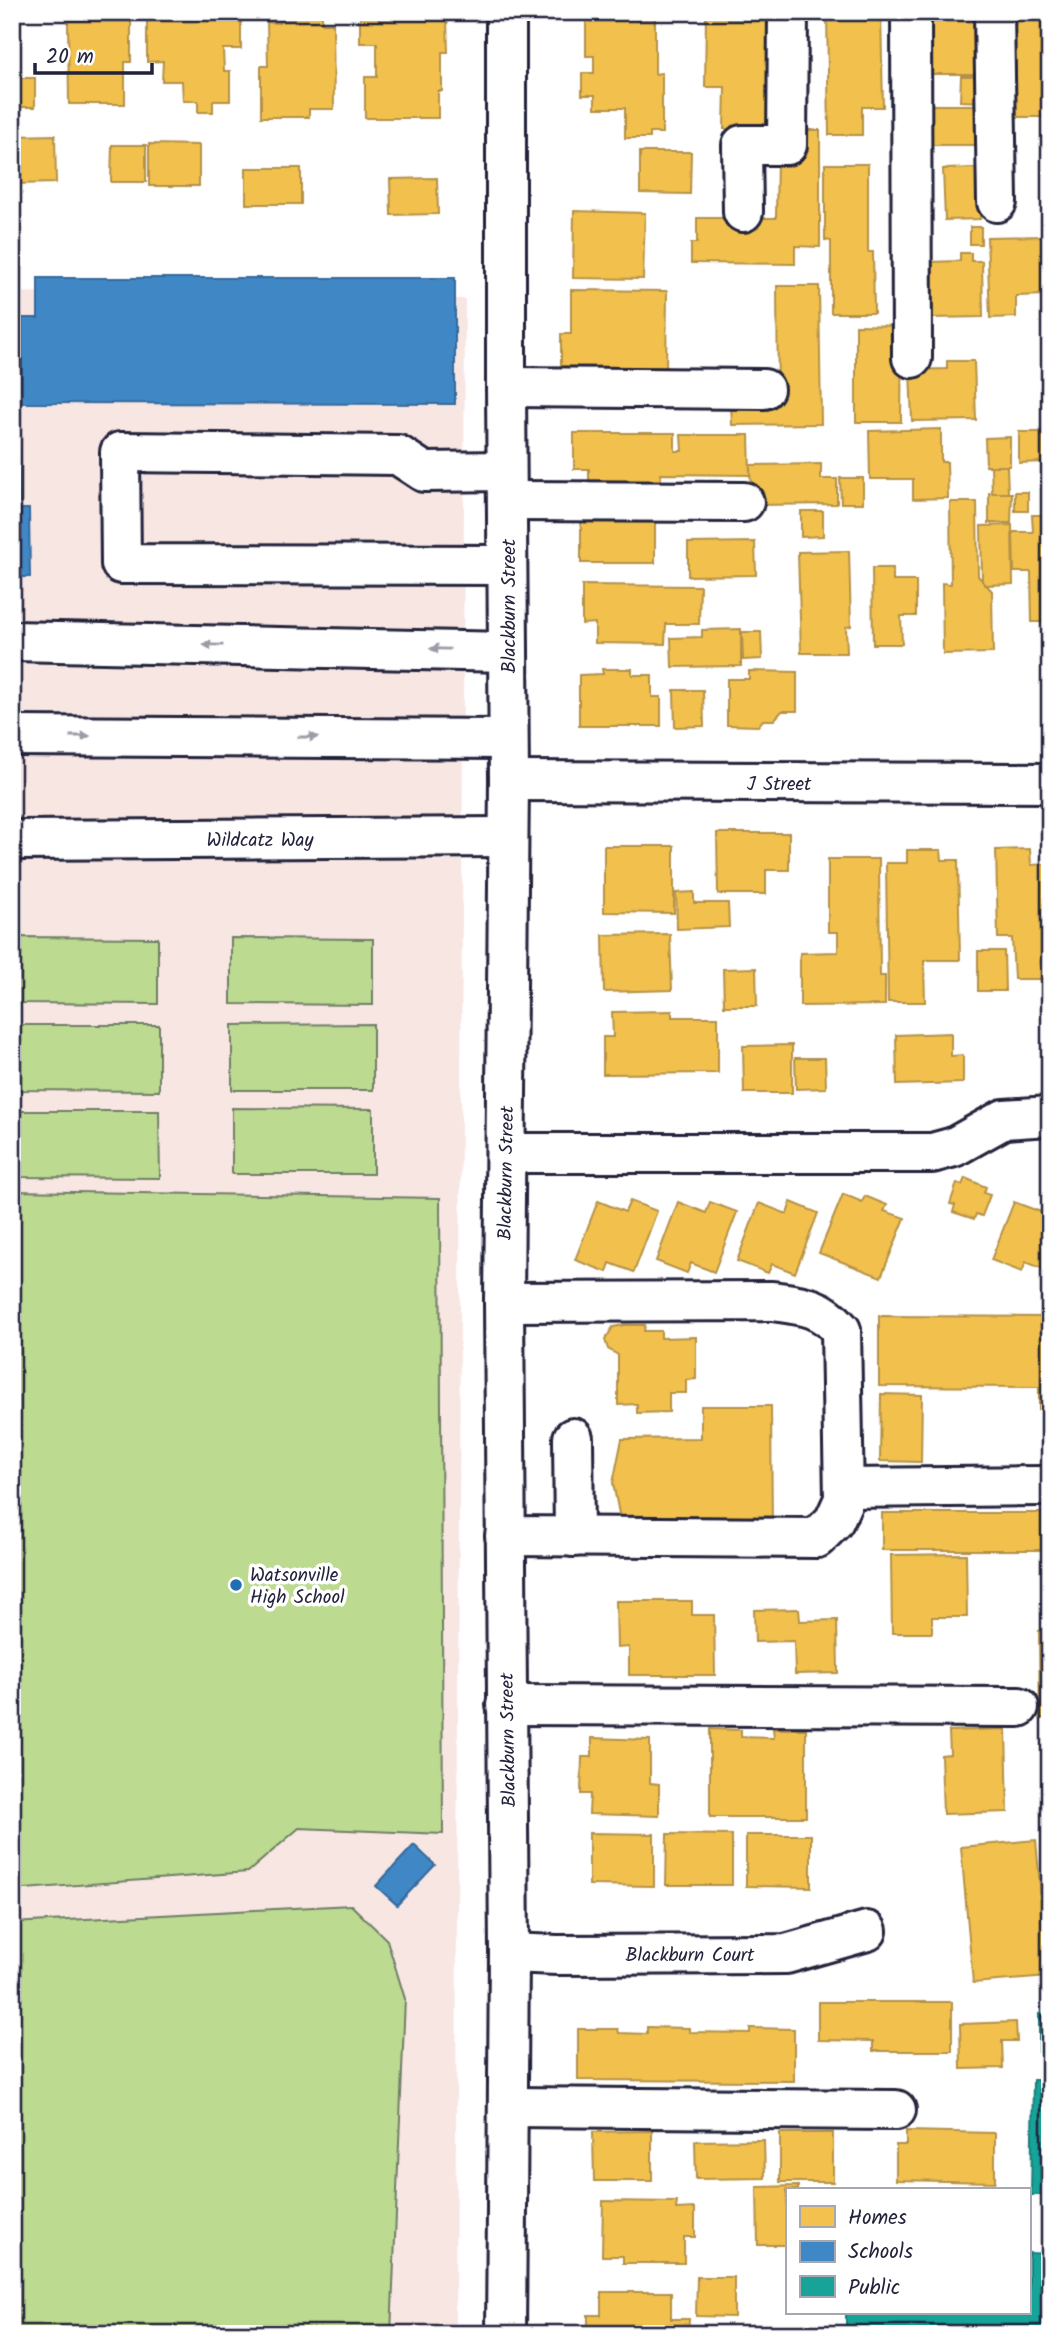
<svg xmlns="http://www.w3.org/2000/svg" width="1062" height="2346" font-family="Kalam,sans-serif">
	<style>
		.built { fill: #f8e6e3 }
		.green { fill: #bdda91; stroke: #707e66; stroke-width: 2 }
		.homes { fill: #f2c14e; stroke: #b49148; stroke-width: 2 }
		.schools { fill: #3f88c5; stroke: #36699c; stroke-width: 2 }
		.public { fill: #17a398; stroke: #1a7c7c; stroke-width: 2 }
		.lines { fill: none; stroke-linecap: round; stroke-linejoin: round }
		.minor-casing { stroke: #22223b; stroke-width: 44 }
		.minor { stroke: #fff; stroke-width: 38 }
		.oneway { fill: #9c9ca7 }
		.poi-dot { fill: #1f6fb2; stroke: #fff; stroke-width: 2.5 }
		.labels { text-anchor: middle; stroke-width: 7; stroke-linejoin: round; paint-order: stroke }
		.street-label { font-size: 19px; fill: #22223b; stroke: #fff }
		.poi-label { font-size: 19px; fill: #22223b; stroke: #fff; text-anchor: start }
	</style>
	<rect width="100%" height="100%" fill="#fff"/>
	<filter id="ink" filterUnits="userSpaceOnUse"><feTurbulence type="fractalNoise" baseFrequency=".0143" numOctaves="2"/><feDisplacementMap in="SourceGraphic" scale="14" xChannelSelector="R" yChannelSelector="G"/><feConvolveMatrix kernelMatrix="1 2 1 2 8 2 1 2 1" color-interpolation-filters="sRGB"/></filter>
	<g filter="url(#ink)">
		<path class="built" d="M12,292L465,299L455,2334H12Z"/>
		<g class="green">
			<path d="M17,937L158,938V1004L17,1003Z"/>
			<path d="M231,938L373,939V1005L231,1004Z"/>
			<path d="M373,1024V1090H232V1025Z"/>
			<path d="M18,1025H159V1091L18,1090Z"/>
			<path d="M232,1108L373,1109V1174H232Z"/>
			<path d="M19,1111H159L160,1178L19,1177Z"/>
			<path d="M12,1191L440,1198L443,1834L299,1828L248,1872L12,1890Z"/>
			<path d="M351,1905L387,1940L405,1999L391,2334H12V1923Z"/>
		</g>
		<g class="homes">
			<path d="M89,12H131V62H125V104H69L68,21L89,20Z"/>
			<path d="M147,12H241V49H223L224,71H230V101H213V112H198V101H183L182,81H162L163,61L147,62Z"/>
			<path d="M279,12H322V23H333L334,109H309V117H261V66H268L267,22L279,23Z"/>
			<path d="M360,12H444V19H447L448,52H442V91H438V118H365V77H377V43H360Z"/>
			<path d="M586,12H655V74L662,73V133H650V138H625V108H595V95H582V73H594V56H586Z"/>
			<path d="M827,12H881L883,107H862V135H829Z"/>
			<path d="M926,12H977V74H927Z"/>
			<path d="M1016,12H1050V117H1016V58H1010V24H1016Z"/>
			<path d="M12,15H17L16,78H35V107H12Z"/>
			<path d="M706,15L780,16L779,130L724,129L725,87H705Z"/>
			<path d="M961,76H983V102L960,101Z"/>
			<path d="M928,105H983V145H929Z"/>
			<path d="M798,130H820V247L795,246V264L691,263V243H697V218H776L777,159Z"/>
			<path d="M55,135L56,183L15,184L14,136Z"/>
			<path d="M149,144L199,145V186H149Z"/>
			<path d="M112,145H146V182H111Z"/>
			<path d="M640,152H691L690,194L640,193Z"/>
			<path d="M825,164H868V252H873L874,313H831V241L825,240Z"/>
			<rect x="246" y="168" width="55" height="36"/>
			<path d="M978,168L980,219L945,220L943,169Z"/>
			<path d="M437,178L438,214L391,215L390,179Z"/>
			<path d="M574,211L645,213L643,279L573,278Z"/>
			<rect x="970" y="227" width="11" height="17"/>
			<path d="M1045,236L1046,295L1016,296V317L990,318L987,237Z"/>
			<path d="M960,253H971V261H982L983,317L931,318L929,262L960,261Z"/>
			<path d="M777,286H819L821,424L732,425L731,403L778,402Z"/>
			<path d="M571,290L667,291L666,371L561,370V334H571Z"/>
			<path d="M856,325L902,326L901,422H856Z"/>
			<path d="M947,361H974L976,420L912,421L910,370L947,369Z"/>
			<path d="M941,429V462H947L948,498L913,499V479H870L869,431Z"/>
			<path d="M1019,432H1043L1044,462L1019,463Z"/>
			<path d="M574,433H675V451H682L681,435H749L750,475L661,474V494H589V469H574Z"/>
			<path d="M1010,437V466H986L985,438Z"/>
			<path d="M821,464V479H837V504L751,505L750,465Z"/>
			<path d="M991,466H1007L1008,493H992Z"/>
			<path d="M840,478H863V503H841Z"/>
			<rect x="1015" y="492" width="13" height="19"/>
			<path d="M989,493H1012L1011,523H989Z"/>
			<path d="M950,502H977L978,576L992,591L993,653L943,654L942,583L951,584Z"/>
			<rect x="581" y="511" width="74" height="52"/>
			<path d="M801,511H823V536L801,537Z"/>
			<path d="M1032,515H1050V622H1032L1031,572H1014L1013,532H1033Z"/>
			<path d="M1012,525L1013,584L985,585L982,581L981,526Z"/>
			<path d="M755,542L756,575L688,576V543Z"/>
			<path d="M849,551L851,626L846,627L847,653H801L798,552Z"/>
			<path d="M872,568H893V581H916V616H901L902,644H873Z"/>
			<path d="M582,585L700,586L699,624H666L665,644L595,643V623L582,624Z"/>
			<path d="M741,629V666L672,667L671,638L702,637V630Z"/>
			<path d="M742,632H761L762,659L743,660Z"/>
			<path d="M602,669H632V675H652V697H661V726H579V675L603,674Z"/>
			<path d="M749,671L797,672V711H782L774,720H763L758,726L727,725V679H749Z"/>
			<path d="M674,690H703L704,726L675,727Z"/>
			<path d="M717,833H789V870H766V894H718Z"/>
			<path d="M604,846H674V913L604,912Z"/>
			<path d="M1030,849L1031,865L1046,864L1047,905L1050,904V979H1014L1012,938H998L996,850Z"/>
			<path d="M907,850H941L942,860H958L960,960H924L925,1002H888L886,863H907Z"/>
			<path d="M828,859H879L880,976H885V1005L800,1006V953L838,952V932H828Z"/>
			<path d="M694,892V903H728L729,927L677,929L676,893Z"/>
			<path d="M670,934L672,990L604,992L603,935Z"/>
			<path d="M978,951H1004L1005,991H978Z"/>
			<path d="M756,968L757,1006H724L723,969Z"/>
			<path d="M672,1011V1017H718V1073L603,1074V1037H613L612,1012Z"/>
			<path d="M951,1033V1056L963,1055V1083L897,1085L896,1035Z"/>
			<path d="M792,1045V1093H744L743,1046Z"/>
			<path d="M795,1058H825L826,1088L796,1089Z"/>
			<path d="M965,1178L986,1187L984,1193L990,1195L982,1216L976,1214L974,1219L953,1212L955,1205L950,1204L957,1183L962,1185Z"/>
			<path d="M843,1194L862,1202L865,1196L887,1205L884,1211L905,1218L881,1277L819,1253Z"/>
			<path d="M598,1201L625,1212L630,1201L657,1211L634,1272L610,1263L607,1272L575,1260Z"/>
			<path d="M1046,1201L1050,1203L1049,1271L1026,1262L1022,1272L991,1260L1014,1202L1041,1212Z"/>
			<path d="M678,1202L706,1213L710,1202L737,1212L714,1272L691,1263L687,1273L656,1261Z"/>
			<path d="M791,1202L818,1213L795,1273L772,1264L768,1273L737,1261L759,1203L787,1214Z"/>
			<path d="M879,1316L1050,1317V1410H1039V1387L879,1386Z"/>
			<path d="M624,1325H645L644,1331H661V1338L696,1337V1379L686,1380V1393H669V1412L637,1413V1404L618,1405V1355L608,1349L605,1340L613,1327Z"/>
			<path d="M881,1394L922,1395L921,1462L880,1461Z"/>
			<path d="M701,1406H771L772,1529H622L613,1483L622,1439L701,1438Z"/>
			<rect x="882" y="1513" width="168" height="37"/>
			<path d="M966,1554L967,1617H932V1633H892L891,1555Z"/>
			<path d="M616,1601H692V1615H714L715,1675H629V1647L617,1648Z"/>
			<path d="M799,1609L800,1621L837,1620L838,1673L795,1674L794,1641L755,1642L754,1610Z"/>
			<path d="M1039,1631H1050V1718H1040Z"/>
			<path d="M710,1729L741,1730V1737L774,1738L773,1729H806V1817H710Z"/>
			<path d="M1006,1729L1008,1812L943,1814L941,1755L950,1754L949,1731Z"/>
			<path d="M592,1738L650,1740V1783L659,1784V1816L589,1814L590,1794H581L582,1757H592Z"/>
			<path d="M589,1833L654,1834V1886L589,1885Z"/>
			<path d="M667,1834L732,1835V1885H666Z"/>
			<path d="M746,1835H811V1887L746,1886Z"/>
			<path d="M1036,1840L1048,1977L973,1983L961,1847Z"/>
			<path d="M818,2002H952V2051H873V2041L818,2040Z"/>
			<path d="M1016,2022L1017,2041H1002L1003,2068L961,2069L960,2024Z"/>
			<path d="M647,2027L689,2028V2032L750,2033V2028L794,2029V2081L578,2080V2029H618L619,2033L647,2034Z"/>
			<path d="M652,2131V2181H594L593,2132Z"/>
			<path d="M906,2131L995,2133V2182L896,2180V2145H906Z"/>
			<rect x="780" y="2133" width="53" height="49"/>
			<path d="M764,2140L765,2178L696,2179L695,2141Z"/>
			<path d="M798,2186V2190H787V2245H758L757,2187Z"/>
			<path d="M603,2201L677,2202L676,2209L695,2208V2237H684V2263H623V2256H602Z"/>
			<path d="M697,2277H734V2317L696,2316Z"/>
			<path d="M601,2292H671V2319H689L688,2334H588V2315H601Z"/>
		</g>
		<g class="schools">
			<path d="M38,278H455V404L22,403V318H38Z"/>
			<path d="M12,451H19L20,503H12Z"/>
			<path d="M12,509H29L30,577H12Z"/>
			<path d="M414,1845L435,1865L397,1905L376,1886Z"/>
		</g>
		<g class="public">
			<rect x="1039" y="2014" width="11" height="48"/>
			<path d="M1033,2080H1050V2195H1031Z"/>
			<path d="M1029,2253L1050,2254V2334H846V2313H1029Z"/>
		</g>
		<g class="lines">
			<g class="minor-casing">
				<g id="minor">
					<path d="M911,12L912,358"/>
					<path d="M994,12L997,202"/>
					<path d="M743,212L742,145H787L788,12"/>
					<path d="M506,387L764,389"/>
					<path d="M506,471L424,472L398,455L120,452L121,564L507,565"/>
					<path d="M508,501L744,502"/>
					<path d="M12,641L508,652"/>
					<path d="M12,736L508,739"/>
					<path d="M509,781L1050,783"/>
					<path d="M12,840L507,837"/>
					<path d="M506,1153H932L954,1147L1004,1119L1050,1116"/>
					<path d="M504,1302L772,1301C802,1305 821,1306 841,1330L844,1499L834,1521L817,1538L505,1536"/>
					<path d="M573,1438L574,1537"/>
					<path d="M844,1488L1044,1486"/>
					<path d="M506,1705L1019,1707"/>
					<path d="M509,1953L557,1955L786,1954L867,1931"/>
					<path d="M508,2107L896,2110"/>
					<path d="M506,2334L509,1953L504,1302L509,781L506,387V12"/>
				</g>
			</g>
			<use href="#minor" class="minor"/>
		</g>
		<defs><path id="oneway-solid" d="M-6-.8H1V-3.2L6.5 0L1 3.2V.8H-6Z" transform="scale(1.75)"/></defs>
		<g class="oneway">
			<use href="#oneway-solid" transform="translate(213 645) rotate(-179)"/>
			<use href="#oneway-solid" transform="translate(440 649) rotate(-179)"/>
			<use href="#oneway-solid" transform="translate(80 736)"/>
			<use href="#oneway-solid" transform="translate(308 737)"/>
		</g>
	</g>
	<circle class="poi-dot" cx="236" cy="1585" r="7"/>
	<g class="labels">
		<g class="street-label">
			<text transform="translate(508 606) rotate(-90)" y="7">Blackburn Street</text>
			<text x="779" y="790">J Street</text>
			<text x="260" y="846">Wildcatz Way</text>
			<text transform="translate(505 1173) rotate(-89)" y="7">Blackburn Street</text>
			<text transform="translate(507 1740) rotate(-91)" y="7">Blackburn Street</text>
			<text x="690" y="1961">Blackburn Court</text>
		</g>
		<g class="poi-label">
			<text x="250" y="1581">Watsonville<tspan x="250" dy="22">High School</tspan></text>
		</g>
	</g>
	<rect width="1062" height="2346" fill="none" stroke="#fff" stroke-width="42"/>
	<rect x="21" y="21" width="1020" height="2304" fill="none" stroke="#22223b" stroke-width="2.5" filter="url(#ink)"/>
	<rect x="786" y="2188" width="245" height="126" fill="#ffffff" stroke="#a7a7b1" stroke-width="2"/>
	<rect x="800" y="2206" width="35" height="21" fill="#f2c14e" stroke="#a7a7b1" stroke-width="2"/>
	<text x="848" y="2224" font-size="21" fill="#22223b">Homes</text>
	<rect x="800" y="2241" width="35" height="21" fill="#3f88c5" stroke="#a7a7b1" stroke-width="2"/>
	<text x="848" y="2258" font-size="21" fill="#22223b">Schools</text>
	<rect x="800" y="2276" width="35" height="21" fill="#17a398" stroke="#a7a7b1" stroke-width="2"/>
	<text x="848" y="2294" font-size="21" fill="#22223b">Public</text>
	<path d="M35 63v10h117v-10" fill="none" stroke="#22223b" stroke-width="3.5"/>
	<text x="46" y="63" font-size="21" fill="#22223b" stroke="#ffffff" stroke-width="5" paint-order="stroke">20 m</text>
</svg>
